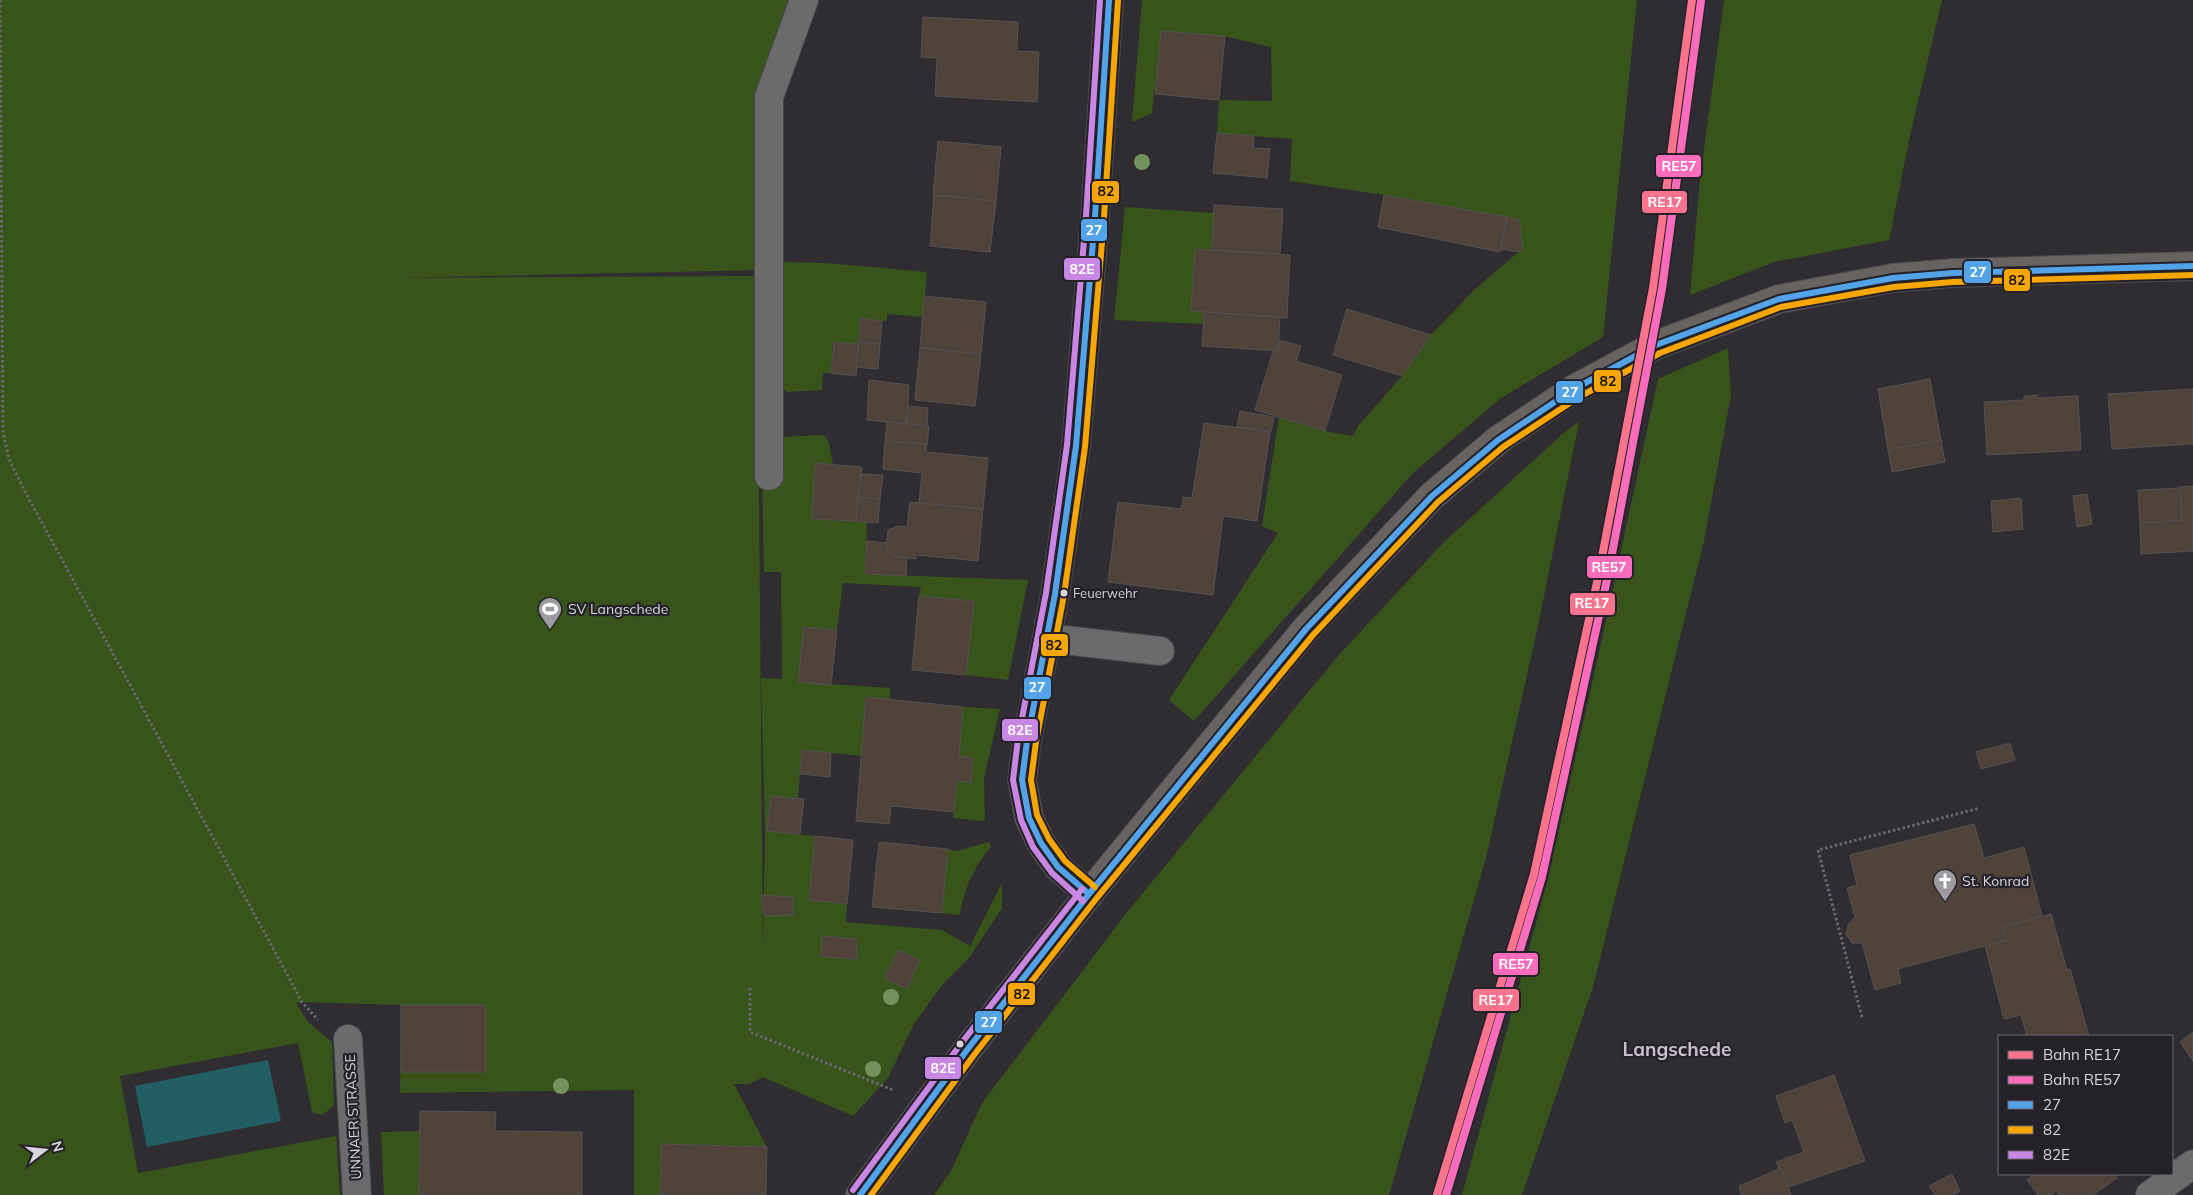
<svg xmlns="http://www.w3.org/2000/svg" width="2193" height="1195" font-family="Mulish,sans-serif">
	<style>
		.green { fill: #38541b }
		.water { fill: #215f63 }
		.building { fill: #4f433a; stroke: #545253 }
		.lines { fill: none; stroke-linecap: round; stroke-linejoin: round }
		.minor-casing { stroke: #4a484b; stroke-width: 30 }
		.major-casing { stroke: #4a484b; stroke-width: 30 }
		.path { stroke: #6a686c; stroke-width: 3; stroke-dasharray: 2.5 2.5; stroke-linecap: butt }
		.minor { stroke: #6c6a6d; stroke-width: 28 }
		.major { stroke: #666361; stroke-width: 28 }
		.bus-1-casing { stroke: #252129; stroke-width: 10 }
		.bus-2-casing { stroke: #252129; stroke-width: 10 }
		.bus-3-casing { stroke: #252129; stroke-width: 10 }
		.bus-1 { stroke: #53a3e8; stroke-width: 6 }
		.bus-2 { stroke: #f7a600; stroke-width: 6 }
		.bus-3 { stroke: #c787e3; stroke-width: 6 }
		.rail-1-casing { stroke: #252129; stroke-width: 11 }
		.rail-2-casing { stroke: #252129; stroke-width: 11 }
		.rail-1 { stroke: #fc738d; stroke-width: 8 }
		.rail-2 { stroke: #fb6dba; stroke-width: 8 }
		.tree { fill: #75925e }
		.bus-dot { fill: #d8d5db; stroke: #252129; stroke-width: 2 }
		.labels { text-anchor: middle; stroke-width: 4.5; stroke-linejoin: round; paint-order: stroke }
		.bus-label { font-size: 13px; fill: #d8d5db; stroke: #252129; text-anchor: start }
		.poi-label { font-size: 14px; fill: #d8d5db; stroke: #252129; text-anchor: start }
		.street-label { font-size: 14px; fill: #d8d5db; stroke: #252129 }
		.district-label { font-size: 19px; font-weight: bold; fill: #c6c1cc; stroke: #252129 }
		.line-badge { stroke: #252129; stroke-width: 2 }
		.badge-label { font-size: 14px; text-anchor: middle; font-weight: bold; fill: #fff }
		.pale-badge-label { font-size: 14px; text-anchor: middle; font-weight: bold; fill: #111 }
	</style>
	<rect width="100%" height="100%" fill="#2f2d31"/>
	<g class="green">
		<path d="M0,0H804L769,97L768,270L391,278L757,276L763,950L765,831L761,678L782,679L781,572H764L762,475L779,437L824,435L829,443L833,465L815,463L812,519L867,522L865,574L1028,580L1008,680L966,675L973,601L919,596L921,587L843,583L837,630L804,627L798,682L890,688V700L866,697L862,756L802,750L798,798L771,796L767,831L815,836L809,900L847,904L846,922L942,930L970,946L1002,883V908L969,958L942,985L914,1024L888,1078L853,1116L763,1077L749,1084H734L767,1147L661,1144L660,1195H634V1090L400,1093L401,1005L301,1002L296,1003L308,1022L332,1042L334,1106L322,1115L312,1112L298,1043L120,1076L138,1173L336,1136L340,1195H0Z"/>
		<path d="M1142,0H1637L1603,337L1501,398L1413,473L1194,721L1169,700L1278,533L1262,526L1279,417L1325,431L1353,436L1359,425L1402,376L1431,335L1474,290L1523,248L1518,220L1384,195L1290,181L1292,139L1217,133L1219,100L1272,101L1271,47L1224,36L1161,31L1152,113L1132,122Z"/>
		<path d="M1724,0H1942L1909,140L1889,240L1774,262L1690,295L1700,179Z"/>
		<path d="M1125,207L1214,213L1212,250L1195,249L1191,311L1204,312L1203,324L1114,320Z"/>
		<path d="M779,262L826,263L927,272L923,317L887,314V321L861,319L858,344L833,342L831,373H823L822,390L787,392L779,384Z"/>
		<path d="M1728,348L1731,395L1704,541L1593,987L1522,1195H1462L1548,879L1600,648L1658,379Z"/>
		<path d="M1579,422L1538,626L1486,858L1389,1195H934L951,1171L982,1103L1128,911L1338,656L1444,542L1567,430Z"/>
		<path d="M963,707L1000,709L984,778L985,821L953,818L957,781L971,782L973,758L959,756Z"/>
		<path d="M989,842L991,847C975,865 963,891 960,915L942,913L948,849L957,851Z"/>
		<path d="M420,1131L419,1195H384L381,1132Z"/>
	</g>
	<path class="water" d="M268,1060L281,1121L147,1147L135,1086Z"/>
	<g class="building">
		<path d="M923,17L1018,22L1017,51L1039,52L1037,102L935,96L937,58L921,57Z"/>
		<path d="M1161,31L1225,36L1219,100L1155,94Z"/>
		<path d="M1217,133L1254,136L1253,148L1270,149L1267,178L1213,173Z"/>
		<path d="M938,141L1001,147L996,201L933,195Z"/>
		<path d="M934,195L996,201L990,252L930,246Z"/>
		<path d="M1384,195L1507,217L1500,252L1378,227Z"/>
		<path d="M1214,205L1283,209L1280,254L1212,250Z"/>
		<path d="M1507,217L1519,220L1523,248L1519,252L1501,249Z"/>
		<path d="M1195,249L1290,255L1287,318L1191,311Z"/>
		<path d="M924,296L986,302L981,354L920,348Z"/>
		<path d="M1347,309L1431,335L1402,376L1333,355Z"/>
		<path d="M1204,312L1280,317L1278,351L1202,346Z"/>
		<path d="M860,318L882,321L880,344L859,342Z"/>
		<path d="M1279,340L1301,346L1296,361L1342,375L1325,431L1255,410L1273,351H1278Z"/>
		<path d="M834,342L858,344L856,376L831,373Z"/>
		<path d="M859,342L880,344L878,369L856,367Z"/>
		<path d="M920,348L981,354L975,406L915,400Z"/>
		<path d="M1930,379L1941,440L1888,450L1878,389Z"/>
		<path d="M869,380L909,385L907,424L867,420Z"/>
		<path d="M2193,389V444L2112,449L2108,394Z"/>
		<path d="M2037,395L2038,398L2078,396L2081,450L1987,455L1984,402L2024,400V396Z"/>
		<path d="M908,406L928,408L927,426L907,424Z"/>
		<path d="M1240,411L1274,417L1271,432L1237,427Z"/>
		<path d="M887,422L929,426L927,444L885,441Z"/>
		<path d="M1204,423L1270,432L1257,521L1223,516L1213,595L1108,582L1118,502L1181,509L1183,497L1192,498Z"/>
		<path d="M1941,440L1945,462L1892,472L1888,450Z"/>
		<path d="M885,441L927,444L926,452L988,458L983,509L919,503L922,473L883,469Z"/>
		<path d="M815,463L862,467L856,521L812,519Z"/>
		<path d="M861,474L883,475L880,499L858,497Z"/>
		<path d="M2193,486V551L2141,554L2140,523L2182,520L2179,487Z"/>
		<path d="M2180,488L2182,520L2140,523L2138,490Z"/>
		<path d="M2087,494L2092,524L2077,527L2073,496Z"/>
		<path d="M858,497L880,499L878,523L856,521Z"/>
		<path d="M2021,498L2023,529L1993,532L1991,501Z"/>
		<path d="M910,502L983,509L978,561L916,555V559L895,556L886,549L888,530L898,526L907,527Z"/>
		<path d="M867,541L887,543L886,549L895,556L907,558L906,576L865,574Z"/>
		<path d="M919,596L974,601L966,675L912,670Z"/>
		<path d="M804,627L837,630L831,685L798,682Z"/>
		<path d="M866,697L963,707L959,756L973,758L971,783L957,781L954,812L891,806L889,824L856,821Z"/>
		<path d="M2010,743L2015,760L1981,769L1976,752Z"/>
		<path d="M802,750L831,753L830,777L800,774Z"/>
		<path d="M771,796L804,799L800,834L767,831Z"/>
		<path d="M1974,824L1984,858L2024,847L2042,916L2003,927L2007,940L1898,969L1901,983L1875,990L1862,943H1852L1846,934L1848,925L1855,917L1847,888L1857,885L1850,855Z"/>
		<path d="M815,836L853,840L847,904L809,900Z"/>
		<path d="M879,842L948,849L942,913L872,907Z"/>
		<path d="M761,895L793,897V915L764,916Z"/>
		<path d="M2051,914L2067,970L2070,969L2089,1036H2027L2021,1015L2004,1019L1985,946L2007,940L2003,927Z"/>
		<path d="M822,936L856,939L857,959L821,957Z"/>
		<path d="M898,950L920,960L907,989L884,978Z"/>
		<rect x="401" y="1005" width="85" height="67"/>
		<path d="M2193,1032V1061L2180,1042Z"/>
		<path d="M1834,1075L1865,1161L1788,1187L1781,1168L1779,1169L1776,1162L1804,1152L1792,1120L1785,1123L1776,1096Z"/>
		<path d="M420,1111L496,1112L495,1131L582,1132V1195H419Z"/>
		<path d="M661,1144L767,1147L766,1195H660Z"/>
		<path d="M1781,1168L1791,1195H1741L1739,1186Z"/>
		<path d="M1952,1174L1960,1191L1953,1195H1935L1929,1186Z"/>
		<path d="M2035,1174H2114L2117,1178L2093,1195H2059L2056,1191L2051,1195H2038L2027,1180Z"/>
	</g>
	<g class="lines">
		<g class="minor-casing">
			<g id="minor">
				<path d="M769,476V97L804,0"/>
				<path d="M1047,638L1160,651"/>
				<path d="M348,1039L357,1195"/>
				<path d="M2150,1195L2193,1164"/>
			</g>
		</g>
		<g class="major-casing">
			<g id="major">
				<path d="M1089,894L1058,867L1041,843L1029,818L1022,780L1027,741L1055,594L1076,446L1095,217L1109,0"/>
				<path d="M860,1195L967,1050L1089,894L1306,629L1432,496L1498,440L1574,389L1656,345L1779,299L1893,278L1953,273L2193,266"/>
			</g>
		</g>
		<g class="path">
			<path d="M0,0L3,432L9,459L21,484L302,1002L318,1020"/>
			<path d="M750,988V1032L893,1090"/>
			<path d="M1862,1017L1818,850L1980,808"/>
		</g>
		<use href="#minor" class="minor"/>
		<use href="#major" class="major"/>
		<g class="bus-1-casing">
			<g id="bus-1">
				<path d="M1089,894L1058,867L1041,843L1029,818L1022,780L1027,741L1055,594L1076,446L1095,217L1109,0"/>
				<path d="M860,1195L967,1050L1089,894L1306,629L1432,496L1498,440L1574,389L1656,345L1779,299L1893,278L1953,273L2193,266"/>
			</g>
		</g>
		<g class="bus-2-casing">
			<g id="bus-2">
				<path d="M1095,887L1065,861L1049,839L1037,815L1031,780L1036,742L1064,595L1085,447L1104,218L1118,1"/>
				<path d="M871,1195L974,1055L1096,899L1313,635L1438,502L1503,447L1579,397L1660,353L1781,307L1894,287L1953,282L2193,275"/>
			</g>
		</g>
		<g class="bus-3-casing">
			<g id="bus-3">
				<path d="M1083,901L1052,873L1033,847L1021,820L1013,780L1018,739L1046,593L1067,445L1086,216L1100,0"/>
				<path d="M853,1190L960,1045L1082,889"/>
			</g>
		</g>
		<use href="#bus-1" class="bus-1"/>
		<use href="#bus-2" class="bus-2"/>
		<use href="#bus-3" class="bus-3"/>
		<g class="rail-1-casing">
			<path id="rail-1" d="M1437,1195L1534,874L1599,573L1653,288L1692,0"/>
		</g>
		<g class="rail-2-casing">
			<path id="rail-2" d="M1446,1195L1542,877L1608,575L1662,289L1701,1"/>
		</g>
		<use href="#rail-1" class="rail-1"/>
		<use href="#rail-2" class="rail-2"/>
	</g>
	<g class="tree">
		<circle cx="1142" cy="162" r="8"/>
		<circle cx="891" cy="997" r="8"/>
		<circle cx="873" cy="1069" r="8"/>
		<circle cx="561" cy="1086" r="8"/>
	</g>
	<defs>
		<g id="stadium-pin" transform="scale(1.25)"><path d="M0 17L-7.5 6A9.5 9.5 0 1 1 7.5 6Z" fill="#9d9aa0" stroke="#252129"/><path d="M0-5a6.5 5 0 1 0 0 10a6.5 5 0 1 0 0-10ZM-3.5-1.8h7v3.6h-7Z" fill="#fff"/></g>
		<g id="church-pin" transform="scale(1.25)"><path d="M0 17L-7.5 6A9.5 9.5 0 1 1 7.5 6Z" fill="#9d9aa0" stroke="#252129"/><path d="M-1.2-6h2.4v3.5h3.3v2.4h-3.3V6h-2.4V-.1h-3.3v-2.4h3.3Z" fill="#fff"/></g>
	</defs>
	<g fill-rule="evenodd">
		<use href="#stadium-pin" x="550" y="609"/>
		<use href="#church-pin" x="1945" y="881"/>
	</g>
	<g class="bus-dot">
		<circle cx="1064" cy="593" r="4.5"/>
		<circle cx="960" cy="1044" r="4.5"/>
	</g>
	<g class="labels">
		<g class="bus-label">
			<text x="1073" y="598">Feuerwehr</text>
		</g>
		<g class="poi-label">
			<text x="568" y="614">SV Langschede</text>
			<text x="1962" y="886">St. Konrad</text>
		</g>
		<g class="street-label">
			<text transform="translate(353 1117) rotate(-93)" y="5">UNNAER STRASSE</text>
		</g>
		<g class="district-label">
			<text x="1677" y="1056">Langschede</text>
		</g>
	</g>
	<g class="line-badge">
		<rect x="1655" y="154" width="47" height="24" rx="5" fill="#fb6dba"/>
		<rect x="1091" y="180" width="29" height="24" rx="5" fill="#f7a600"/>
		<rect x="1641" y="190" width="47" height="24" rx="5" fill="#fc738d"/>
		<rect x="1080" y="218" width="28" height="24" rx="5" fill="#53a3e8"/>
		<rect x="1063" y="257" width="38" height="24" rx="5" fill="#c787e3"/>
		<rect x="1963" y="260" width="29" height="24" rx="5" fill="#53a3e8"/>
		<rect x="2003" y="268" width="28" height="24" rx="5" fill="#f7a600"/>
		<rect x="1593" y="369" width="29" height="24" rx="5" fill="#f7a600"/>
		<rect x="1555" y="380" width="29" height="24" rx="5" fill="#53a3e8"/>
		<rect x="1586" y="555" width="47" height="24" rx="5" fill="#fb6dba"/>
		<rect x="1569" y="592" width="47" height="24" rx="5" fill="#fc738d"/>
		<rect x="1040" y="633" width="29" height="24" rx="5" fill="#f7a600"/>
		<rect x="1023" y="676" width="29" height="24" rx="5" fill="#53a3e8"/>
		<rect x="1001" y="718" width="38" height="24" rx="5" fill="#c787e3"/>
		<rect x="1492" y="952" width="47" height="24" rx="5" fill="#fb6dba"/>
		<rect x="1007" y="982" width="29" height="24" rx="5" fill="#f7a600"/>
		<rect x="1472" y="988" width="48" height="24" rx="5" fill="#fc738d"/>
		<rect x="974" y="1010" width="29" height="24" rx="5" fill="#53a3e8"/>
		<rect x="924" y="1056" width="38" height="24" rx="5" fill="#c787e3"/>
	</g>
	<g class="badge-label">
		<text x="1679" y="171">RE57</text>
		<text x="1665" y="207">RE17</text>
		<text x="1094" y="235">27</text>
		<text x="1082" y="274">82E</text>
		<text x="1978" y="277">27</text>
		<text x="1570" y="397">27</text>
		<text x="1609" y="572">RE57</text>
		<text x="1592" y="608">RE17</text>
		<text x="1037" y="692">27</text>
		<text x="1020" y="735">82E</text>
		<text x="1516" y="969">RE57</text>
		<text x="1496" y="1005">RE17</text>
		<text x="989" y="1027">27</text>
		<text x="943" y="1073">82E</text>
	</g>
	<g class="pale-badge-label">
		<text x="1106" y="196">82</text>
		<text x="2017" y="285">82</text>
		<text x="1608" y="386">82</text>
		<text x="1054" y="650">82</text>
		<text x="1022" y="999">82</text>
	</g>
	<rect x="1998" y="1035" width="175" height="140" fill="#252129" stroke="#6d6970"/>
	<rect x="2008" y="1051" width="25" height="8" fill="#fc738d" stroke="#6d6970"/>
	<text x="2043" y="1060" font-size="15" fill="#d8d5db">Bahn RE17</text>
	<rect x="2008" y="1076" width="25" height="8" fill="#fb6dba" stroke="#6d6970"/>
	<text x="2043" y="1085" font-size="15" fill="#d8d5db">Bahn RE57</text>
	<rect x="2008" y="1101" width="25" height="8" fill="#53a3e8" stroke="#6d6970"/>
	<text x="2043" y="1110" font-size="15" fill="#d8d5db">27</text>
	<rect x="2008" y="1126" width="25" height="8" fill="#f7a600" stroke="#6d6970"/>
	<text x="2043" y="1135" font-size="15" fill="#d8d5db">82</text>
	<rect x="2008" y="1151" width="25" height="8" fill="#c787e3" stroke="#6d6970"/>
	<text x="2043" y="1160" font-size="15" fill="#d8d5db">82E</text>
	<g transform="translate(45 1150) rotate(74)" stroke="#252129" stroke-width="4" paint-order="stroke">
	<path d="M0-4L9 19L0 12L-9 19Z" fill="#d8d5db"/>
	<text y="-8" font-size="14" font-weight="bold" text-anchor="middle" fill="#d8d5db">N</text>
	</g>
</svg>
